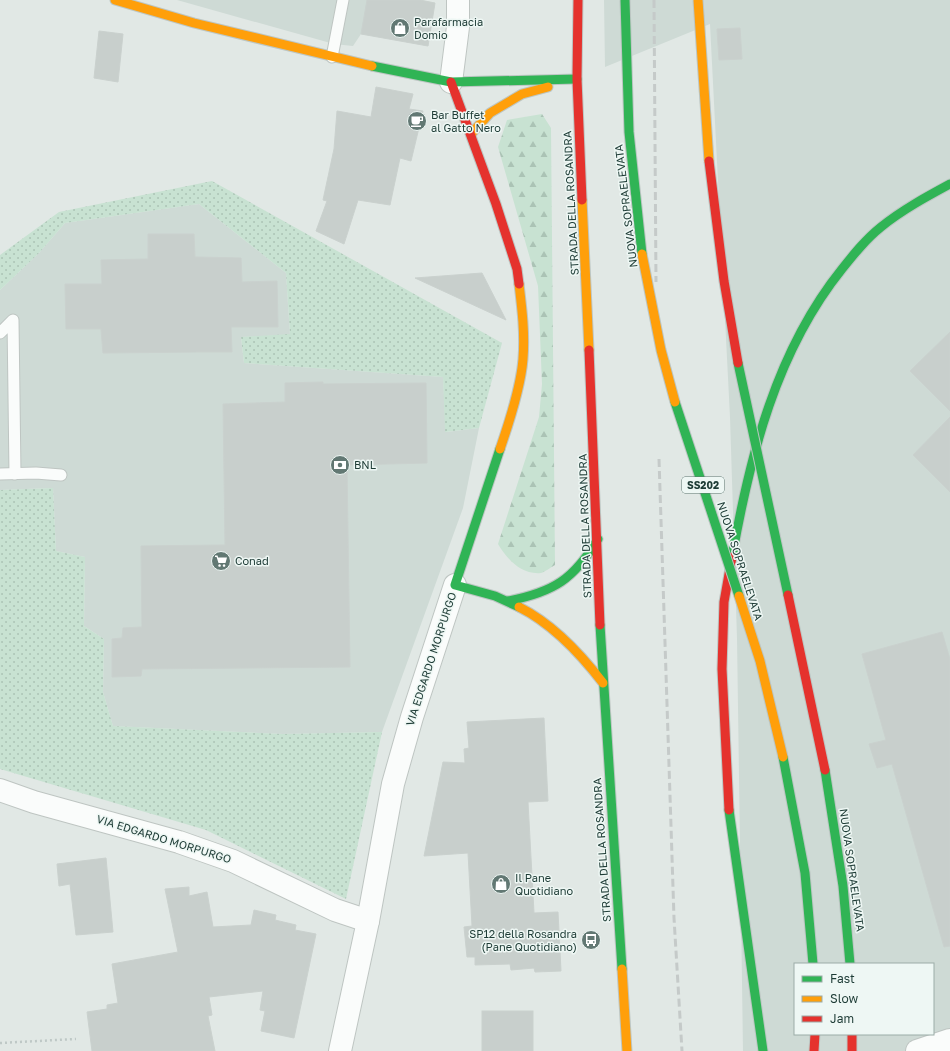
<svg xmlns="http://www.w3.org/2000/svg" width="950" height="1051" font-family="'Golos Text',sans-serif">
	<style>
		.built { fill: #cedad5; fill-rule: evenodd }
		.grass { fill: url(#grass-dots) }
		.forest { fill: url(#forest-firs) }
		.building { fill: #c8cfcc; stroke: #cad1ce }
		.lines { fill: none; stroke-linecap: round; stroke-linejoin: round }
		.lane-casing { stroke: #bec5c2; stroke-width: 13 }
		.street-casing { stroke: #bec5c2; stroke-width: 24 }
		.fast-casing { stroke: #bdc6c3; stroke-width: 11 }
		.slow-casing { stroke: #bdc6c3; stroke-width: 11 }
		.jam-casing { stroke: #bdc6c3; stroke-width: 11 }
		.path { stroke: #bec8c6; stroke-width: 2.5; stroke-dasharray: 2 3; stroke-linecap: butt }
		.lane { stroke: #fafcfb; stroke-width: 11 }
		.street { stroke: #fafcfb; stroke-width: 22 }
		.fast { stroke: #30b455; stroke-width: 9 }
		.slow { stroke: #ff9f0a; stroke-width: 9 }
		.jam { stroke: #e5322d; stroke-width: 9 }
		.rail { stroke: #c5cac9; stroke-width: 3; stroke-dasharray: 8 4; stroke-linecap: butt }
		.fast-bridge-casing { stroke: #bbc5c2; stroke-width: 11; stroke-linecap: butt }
		.slow-bridge-casing { stroke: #bbc5c2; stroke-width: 11; stroke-linecap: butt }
		.jam-bridge-casing { stroke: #bbc5c2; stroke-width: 11; stroke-linecap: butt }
		.fast-bridge { stroke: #30b455; stroke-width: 9 }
		.slow-bridge { stroke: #ff9f0a; stroke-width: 9 }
		.jam-bridge { stroke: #e5322d; stroke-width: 9 }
		.labels { text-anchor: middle; stroke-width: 3; stroke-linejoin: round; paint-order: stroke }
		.shield { fill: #eef7f4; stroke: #5c746f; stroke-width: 1 }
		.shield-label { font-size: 10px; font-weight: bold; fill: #1e3c36 }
		.poi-label { font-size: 11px; fill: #1e3c36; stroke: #eef7f4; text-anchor: start }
		.street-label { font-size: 11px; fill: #1e3c36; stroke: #eef7f4 }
	</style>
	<defs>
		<pattern id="grass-dots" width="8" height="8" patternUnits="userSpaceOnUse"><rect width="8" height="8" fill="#c8e2d2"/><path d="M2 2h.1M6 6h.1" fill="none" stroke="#abc3b5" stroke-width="1.8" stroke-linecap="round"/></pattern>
		<pattern id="forest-firs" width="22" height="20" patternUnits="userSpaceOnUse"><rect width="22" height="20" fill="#c8e2d2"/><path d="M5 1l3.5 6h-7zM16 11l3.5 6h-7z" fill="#abc3b5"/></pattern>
	</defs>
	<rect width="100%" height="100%" fill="#e1e8e5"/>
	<g class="built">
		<path d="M177,0H420L435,3L428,46L361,34L353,46L334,44Z"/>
		<path d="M604,0H950V1051H743L737,638L730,417L710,24L605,67ZM795,964H933V1034H795Z"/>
		<path d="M199,204L286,273L290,335L241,337L244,363L443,377L446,432L479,428L463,508L382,732L283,734L113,726L103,692L104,639L84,626L85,557L56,551L53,488L0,490V290L39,253L65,223Z"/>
	</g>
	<g class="grass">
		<path d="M212,181L502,343L479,428L445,432L443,377L244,363L241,337L290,334L286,273L199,204L65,223L39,253L0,290V255L59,212Z"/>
		<path d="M53,488L56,551L85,557L84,626L104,639L103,692L113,726L283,734L382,732L346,899L206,830L0,769V490Z"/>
	</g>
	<path class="forest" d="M542,114L551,128L555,565C551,567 545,572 541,573C521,575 507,559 498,544L539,417L542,384L538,286L498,147L507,120Z"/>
	<g class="building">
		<path d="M367,0H420L435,3L428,46L361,34Z"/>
		<path d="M740,28L742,59L719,60L717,29Z"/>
		<path d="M99,31L123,34L118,82L94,78Z"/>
		<path d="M376,87L413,94L409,109L423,111L411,161L400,158L390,205L358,200L344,244L316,231L327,201L323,200L334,149L337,111L371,117Z"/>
		<path d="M148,234H194L195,257L241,258L242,282L277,281L278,327H231L232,352H196L103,353L101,329H66L65,284H102L101,260L148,259Z"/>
		<path d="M482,273L506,320L415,278Z"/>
		<path d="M950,332V411L910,371Z"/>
		<path d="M323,382V384L426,383L427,463L347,465L350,667L142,669L141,676L112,677V639L122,638L123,628L142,627L141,546L225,545L223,404L285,402V383Z"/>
		<path d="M950,417V492L913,455Z"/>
		<path d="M942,632L950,659V946L944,947L892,764L877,768L869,744L886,740L862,654Z"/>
		<path d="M544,718L548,801L528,802L534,913L558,912L561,971L535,972L534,968L511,970L510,964L475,965V957H467L464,927L472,926L468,853L424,856L443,762L465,763L464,749L469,748L467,722Z"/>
		<path d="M106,858L113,932L76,935L70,884L59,886L57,864Z"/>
		<path d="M189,887V896L207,892L213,927L251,925L254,910L276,915L275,920L296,925L295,930L316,934L294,1038L261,1031L265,1011L260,1010L263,991L209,997L212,1015L208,1016L215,1051H92L87,1012L107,1009V1005L118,1003L112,964L178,952L165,889Z"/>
		<rect x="482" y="1011" width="51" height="40"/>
	</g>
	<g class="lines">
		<g class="lane-casing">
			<g id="lane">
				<path d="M332,57L343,0"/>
				<path d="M0,333L13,320L15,474"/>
				<path d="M0,474L36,473L61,475"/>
			</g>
		</g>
		<g class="street-casing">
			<g id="street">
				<path d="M451,82L458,27V0"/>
				<path d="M0,790L34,802L179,842L233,861L335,910L368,921"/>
				<path d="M340,1051L368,921L393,784L412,717L455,585"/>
				<path d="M917,1051L950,1040"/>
			</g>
		</g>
		<g class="fast-casing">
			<g id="fast">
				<path d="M372,66L451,82L577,79"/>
				<path d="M500,449L455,585L495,596L519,607"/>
				<path d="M732,557C750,456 776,351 842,269C854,254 866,239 881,227C902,210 926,197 950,184"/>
				<path d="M508,601C554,592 574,579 598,539"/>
				<path d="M600,625L622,969"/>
				<path d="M729,810L763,1051"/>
			</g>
		</g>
		<g class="slow-casing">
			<g id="slow">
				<path d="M115,0L194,23L372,66"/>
				<path d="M471,134L490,113L522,94L548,87"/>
				<path d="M582,200L589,350"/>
				<path d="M500,449C509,423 521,385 523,359C525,333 522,309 519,284"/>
				<path d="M519,607C553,624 580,653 603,683"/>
				<path d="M622,969L627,1051"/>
			</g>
		</g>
		<g class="jam-casing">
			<g id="jam">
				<path d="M578,0L577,79L582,200"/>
				<path d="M451,82L496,204L517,269L519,284"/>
				<path d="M589,350L600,625"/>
				<path d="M729,810L722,669L724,602L732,557"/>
				<path d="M852,1034V1051"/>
				<path d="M814,1051L815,1034"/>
			</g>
		</g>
		<path class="path" d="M0,1043L76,1039"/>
		<use href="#lane" class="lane"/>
		<use href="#street" class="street"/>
		<use href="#fast" class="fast"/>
		<use href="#slow" class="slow"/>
		<use href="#jam" class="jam"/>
		<g class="rail">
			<path d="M654,0L656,282"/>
			<path d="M659,459L674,918L682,1051"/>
		</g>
		<g class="fast-bridge-casing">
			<g id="fast-bridge">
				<path d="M625,0L629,132L642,254"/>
				<path d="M738,363L788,595"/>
				<path d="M675,402L739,596"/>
				<path d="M783,757L805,873L813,964"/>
				<path d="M825,770L843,886L850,964"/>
			</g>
		</g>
		<g class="slow-bridge-casing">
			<g id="slow-bridge">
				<path d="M698,0L709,161"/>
				<path d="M642,254L661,350L675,402"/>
				<path d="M739,596L760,661L783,757"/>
			</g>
		</g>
		<g class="jam-bridge-casing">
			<g id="jam-bridge">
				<path d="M709,161L724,281L738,363"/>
				<path d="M788,595L825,770"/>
			</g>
		</g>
		<use href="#fast-bridge" class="fast-bridge"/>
		<use href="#slow-bridge" class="slow-bridge"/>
		<use href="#jam-bridge" class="jam-bridge"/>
	</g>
	<defs>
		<g id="shop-disc" transform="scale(1)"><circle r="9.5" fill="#627873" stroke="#eef7f4"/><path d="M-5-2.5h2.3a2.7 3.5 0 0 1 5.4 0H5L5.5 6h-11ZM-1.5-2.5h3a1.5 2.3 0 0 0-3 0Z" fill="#fff"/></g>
		<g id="cafe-disc" transform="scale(1)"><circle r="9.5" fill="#627873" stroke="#eef7f4"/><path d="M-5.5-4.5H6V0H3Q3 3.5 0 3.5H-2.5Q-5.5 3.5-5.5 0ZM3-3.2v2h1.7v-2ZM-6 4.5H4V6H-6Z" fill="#fff"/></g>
		<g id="bank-disc" transform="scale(1)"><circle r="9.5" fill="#627873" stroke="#eef7f4"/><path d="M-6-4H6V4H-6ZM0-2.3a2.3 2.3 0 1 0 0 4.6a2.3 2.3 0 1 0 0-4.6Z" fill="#fff"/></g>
		<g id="supermarket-disc" transform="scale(1)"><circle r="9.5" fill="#627873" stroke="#eef7f4"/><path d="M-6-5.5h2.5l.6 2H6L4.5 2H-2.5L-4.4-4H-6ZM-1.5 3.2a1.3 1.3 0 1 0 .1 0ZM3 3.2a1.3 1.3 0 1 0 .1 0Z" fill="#fff"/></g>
		<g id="bus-disc" transform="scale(1)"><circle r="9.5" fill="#627873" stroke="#eef7f4"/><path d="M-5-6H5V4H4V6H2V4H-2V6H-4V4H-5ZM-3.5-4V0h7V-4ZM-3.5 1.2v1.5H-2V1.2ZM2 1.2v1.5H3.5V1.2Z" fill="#fff"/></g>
	</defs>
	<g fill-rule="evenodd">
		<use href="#shop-disc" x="400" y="28"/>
		<use href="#cafe-disc" x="417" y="121"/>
		<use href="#bank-disc" x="340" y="465"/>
		<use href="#supermarket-disc" x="221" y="561"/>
		<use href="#shop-disc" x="501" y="884"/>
		<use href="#bus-disc" x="591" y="940"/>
	</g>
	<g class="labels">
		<rect class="shield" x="682" y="477" width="42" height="16" rx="3"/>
		<g class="shield-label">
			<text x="703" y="489">SS202</text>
		</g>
		<g class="poi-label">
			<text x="414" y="26">Parafarmacia<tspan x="414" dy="13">Domio</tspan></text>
			<text x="431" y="119">Bar Buffet<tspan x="431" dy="13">al Gatto Nero</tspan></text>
			<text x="354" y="469">BNL</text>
			<text x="235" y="565">Conad</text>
			<text x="515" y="882">Il Pane<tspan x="515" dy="13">Quotidiano</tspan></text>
			<text x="577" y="938" text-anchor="end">SP12 della Rosandra<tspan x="577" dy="13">(Pane Quotidiano)</tspan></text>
		</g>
		<g class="street-label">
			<text transform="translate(571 203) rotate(-93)" y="4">STRADA DELLA ROSANDRA</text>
			<text transform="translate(626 206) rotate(-97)" y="4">NUOVA SOPRAELEVATA</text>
			<text transform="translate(585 526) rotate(-92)" y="4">STRADA DELLA ROSANDRA</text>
			<text transform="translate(740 561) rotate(72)" y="4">NUOVA SOPRAELEVATA</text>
			<text transform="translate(431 659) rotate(-72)" y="4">VIA EDGARDO MORPURGO</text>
			<text transform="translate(164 839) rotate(17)" y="4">VIA EDGARDO MORPURGO</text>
			<text transform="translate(602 850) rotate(-94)" y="4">STRADA DELLA ROSANDRA</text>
			<text transform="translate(852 870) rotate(82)" y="4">NUOVA SOPRAELEVATA</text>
		</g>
	</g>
	<rect x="794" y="963" width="140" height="72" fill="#eef7f4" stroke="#9baca8"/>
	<rect x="802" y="976" width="20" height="6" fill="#30b455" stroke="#9baca8"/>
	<text x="830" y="983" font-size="12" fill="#1e3c36">Fast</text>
	<rect x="802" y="996" width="20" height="6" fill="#ff9f0a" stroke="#9baca8"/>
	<text x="830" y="1003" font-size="12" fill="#1e3c36">Slow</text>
	<rect x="802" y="1016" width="20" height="6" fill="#e5322d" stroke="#9baca8"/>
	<text x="830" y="1023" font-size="12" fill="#1e3c36">Jam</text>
</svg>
